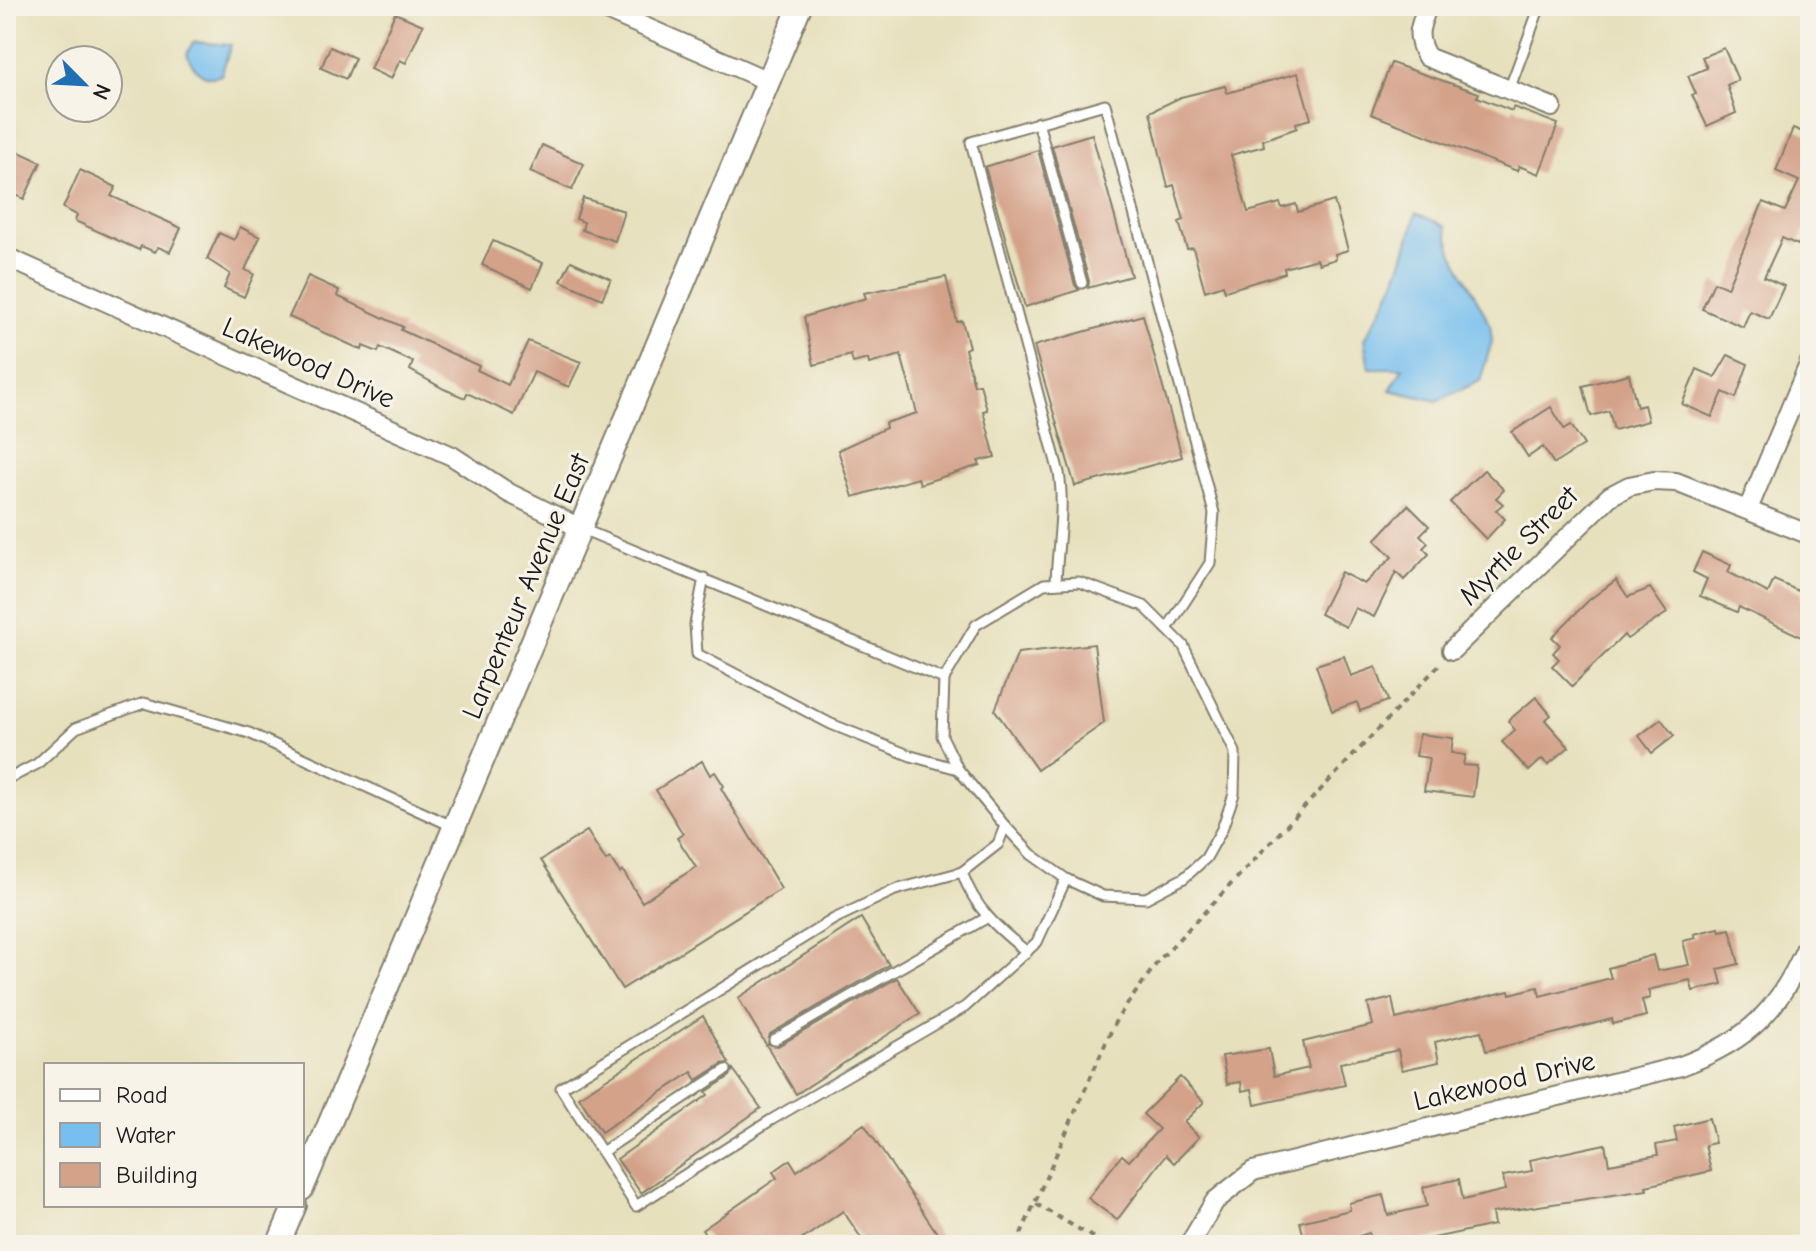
<svg xmlns="http://www.w3.org/2000/svg" width="1816" height="1251" font-family="'Comic Neue',sans-serif">
	<style>
		.water { fill: #77bfef; stroke: #4a6e86; stroke-width: 2 }
		.building { fill: #d4a189 }
		.lines { fill: none; stroke-linecap: round; stroke-linejoin: round }
		.service-casing { stroke: #827e6c; stroke-width: 13 }
		.minor-casing { stroke: #827e6c; stroke-width: 22 }
		.tertiary-casing { stroke: #827e6c; stroke-width: 26 }
		.path { stroke: #827e6c; stroke-width: 4; stroke-dasharray: 6 6; stroke-linecap: butt }
		.service { stroke: #fff; stroke-width: 9 }
		.minor { stroke: #fff; stroke-width: 18 }
		.tertiary { stroke: #fff; stroke-width: 22 }
		.labels { text-anchor: middle; stroke-width: 6; stroke-linejoin: round; paint-order: stroke }
		.street-label { font-size: 28px; fill: #1c1c1c; stroke: #f7f3e8 }
	</style>
	<rect width="100%" height="100%" fill="#f7f3e8"/>
	<filter id="ink" filterUnits="userSpaceOnUse"><feTurbulence type="fractalNoise" baseFrequency=".0125" numOctaves="2"/><feDisplacementMap in="SourceGraphic" scale="16" xChannelSelector="R" yChannelSelector="G"/><feConvolveMatrix kernelMatrix="1 2 1 2 8 2 1 2 1" color-interpolation-filters="sRGB"/></filter>
	<filter id="wash" filterUnits="userSpaceOnUse"><feTurbulence type="fractalNoise" baseFrequency=".006" numOctaves="4" result="noise"/><feDisplacementMap in="SourceGraphic" scale="32" xChannelSelector="R" yChannelSelector="G"/><feGaussianBlur stdDeviation="1.8" result="paint"/><feColorMatrix in="noise" values="0 0 0 0 0 0 0 0 0 0 0 0 0 0 0 0 0 1.4 0 .05"/><feComposite in="paint" operator="in"/></filter>
	<g filter="url(#wash)">
		<rect width="100%" height="100%" fill="#e7e0bd"/>
		<g class="water">
			<path d="M193,42L231,45L221,75C204,82 193,69 187,54Z"/>
			<path d="M1416,213L1445,226L1452,252L1490,324L1492,341L1480,381L1437,401L1390,390L1403,368H1369L1364,339C1390,299 1405,260 1416,213Z"/>
		</g>
		<g id="blocks">
			<g class="building">
				<path d="M395,13L423,25L406,63L400,60L391,79L370,69Z"/>
				<path d="M330,47L355,58L346,79L321,68Z"/>
				<path d="M1724,48L1738,80L1727,85L1736,113L1707,126L1692,95L1696,94L1688,76L1707,68L1702,57Z"/>
				<path d="M1391,63L1479,93L1477,97L1512,111L1513,107L1558,124L1539,174L1519,166L1517,171L1371,114Z"/>
				<path d="M1298,73L1311,119L1296,123L1297,128L1263,140L1264,146L1231,155L1248,212L1280,203L1282,208L1296,204L1298,212L1334,201L1348,250L1335,254L1336,259L1319,264L1317,259L1284,268L1285,273L1225,291L1223,285L1205,291L1193,248L1187,249L1179,222L1184,220L1174,185L1168,187L1150,112L1181,97L1225,86L1227,93Z"/>
				<path d="M1793,128L1810,135V218L1798,245L1782,238L1764,277L1784,286L1769,319L1750,311L1743,327L1702,309L1714,282L1727,288L1763,202L1785,211L1799,181L1776,171Z"/>
				<path d="M1092,134L1131,276L1088,288L1089,281L1052,146Z"/>
				<path d="M542,145L584,164L572,190L530,172Z"/>
				<path d="M6,146L41,162L24,199L6,191Z"/>
				<path d="M1038,150L1075,285L1079,290L1025,307L985,167Z"/>
				<path d="M80,170L116,187L111,196L181,228L170,252L158,247L155,252L141,246L139,250L75,221L77,215L63,208Z"/>
				<path d="M583,198L624,211L615,241L582,230L584,222L576,219Z"/>
				<path d="M240,227L260,237L245,270L254,274L244,297L224,288L230,274L207,259L219,233L234,240Z"/>
				<path d="M493,241L543,263L532,288L482,265Z"/>
				<path d="M571,261L611,279L602,299L561,281Z"/>
				<path d="M308,276L339,290L337,296L403,327L401,330L479,366L477,370L508,385L528,341L581,362L569,387L534,372L514,415L467,393L465,398L444,389L410,370L413,362L380,347L378,352L363,346L362,350L289,317Z"/>
				<path d="M946,277L957,322L962,321L969,347L965,349L974,385L980,384L987,410L983,411L995,457L978,461L980,465L920,484L918,478L853,497L838,450L886,428L885,423L917,413L901,355L869,364L868,359L853,363L851,355L814,365L804,317L866,298L864,293Z"/>
				<path d="M1143,315L1182,457L1075,486L1034,346Z"/>
				<path d="M1728,355L1748,364L1736,398L1723,392L1712,417L1682,404L1697,369L1715,377Z"/>
				<path d="M1629,374L1637,407L1644,405L1648,421L1614,430L1609,411L1591,416L1583,386Z"/>
				<path d="M1551,407L1564,429L1571,425L1584,445L1554,464L1543,447L1528,457L1512,432Z"/>
				<path d="M1484,470L1504,490L1496,498L1503,504L1496,510L1505,519L1486,539L1450,502Z"/>
				<path d="M1408,505L1429,526L1420,535L1428,543L1423,548L1429,554L1404,580L1396,572L1374,617L1355,608L1346,627L1320,614L1341,572L1364,584L1392,557L1375,540Z"/>
				<path d="M1702,552L1731,565L1728,572L1768,593L1774,580L1803,593L1800,598L1810,603V641L1739,607L1737,612L1700,596L1707,579L1693,572Z"/>
				<path d="M1616,580L1628,597L1650,588L1667,613L1627,639L1624,635L1572,686L1552,666L1559,659L1553,653L1560,645L1552,637L1589,600Z"/>
				<path d="M1094,644L1104,723L1037,770L995,710L1018,653Z"/>
				<path d="M1344,656L1351,676L1376,667L1388,701L1360,711L1357,702L1332,711L1316,665Z"/>
				<path d="M1536,697L1551,715L1545,720L1569,747L1548,765L1542,759L1529,771L1502,742L1515,730L1508,721Z"/>
				<path d="M1661,719L1674,736L1652,753L1639,736Z"/>
				<path d="M1419,734L1453,738L1451,753L1465,755L1463,765L1477,766L1473,797L1424,791L1429,758L1416,756Z"/>
				<path d="M702,761L710,775L715,772L724,786L721,788L781,889L622,989L541,860L587,831L606,861L610,858L620,873L623,871L642,902L696,867L677,838L683,834L656,790Z"/>
				<path d="M861,918L889,965L770,1034L768,1044L778,1046L897,978L920,1014L796,1094L738,998Z"/>
				<path d="M1719,928L1720,931L1730,929L1739,964L1718,969L1722,984L1693,991L1690,980L1648,990L1650,998L1642,1000L1646,1016L1613,1024L1612,1019L1486,1051L1481,1031L1435,1042L1439,1062L1402,1070L1398,1050L1364,1058L1340,1063L1345,1085L1255,1105L1252,1089L1242,1091L1241,1082L1227,1084L1222,1056L1269,1049L1274,1076L1309,1068L1303,1042L1373,1025L1368,1004L1392,998L1396,1019L1509,991L1510,994L1538,987L1540,996L1611,978L1608,968L1653,955L1657,971L1689,965L1683,941L1696,938L1694,934Z"/>
				<path d="M703,1016L729,1063L722,1064L697,1080L692,1072L601,1132L579,1097Z"/>
				<path d="M733,1069L761,1108L641,1193L617,1159L708,1095L706,1092L730,1076Z"/>
				<path d="M1180,1077L1204,1102L1184,1122L1199,1137L1174,1163L1166,1155L1117,1220L1088,1198L1122,1155L1129,1161L1159,1129L1143,1114Z"/>
				<path d="M1709,1118L1715,1143L1705,1145L1711,1171L1646,1186L1647,1190L1492,1213L1494,1225L1415,1242L1416,1245H1372L1369,1233L1327,1245H1306L1300,1222L1350,1210L1349,1203L1383,1195L1388,1215L1427,1206L1423,1187L1459,1179L1463,1200L1505,1190L1503,1176L1532,1171L1530,1160L1605,1144L1609,1164L1658,1155L1656,1145L1677,1141L1674,1127Z"/>
				<path d="M864,1124L945,1245H866L843,1211L794,1245H713L702,1230L777,1178L773,1172L790,1160L797,1171Z"/>
			</g>
		</g>
	</g>
	<g filter="url(#ink)">
		<use href="#blocks" fill-opacity="0" stroke="#827e6c" stroke-width="2"/>
		<g class="lines">
			<g class="service-casing">
				<g id="service">
					<path d="M1509,90L1540,6"/>
					<path d="M1038,122L1082,283"/>
					<path d="M582,529L944,679L976,625L1044,584L1079,582L1144,606L1183,645L1235,752L1234,794L1222,829L1206,858L1184,878L1146,898L1103,896L1066,879L1037,942L965,1007L771,1120L636,1206L561,1088L834,919L895,890L962,872L998,844L1005,826L958,769L911,756L831,724L697,654L695,624L704,578"/>
					<path d="M1056,583C1057,547 1065,508 1059,473L971,142L1105,104L1214,513L1210,563L1167,629"/>
					<path d="M944,679L942,736L958,769"/>
					<path d="M14,776L37,764L76,728L144,703L249,733L452,826"/>
					<path d="M1005,826L1031,854L1066,879"/>
					<path d="M962,872C974,908 998,929 1027,952"/>
					<path d="M774,1040L988,917"/>
					<path d="M602,1152L726,1070"/>
				</g>
			</g>
			<g class="minor-casing">
				<g id="minor">
					<path d="M597,6L768,81"/>
					<path d="M1428,6C1419,27 1415,37 1427,57L1552,107"/>
					<path d="M6,257L452,456L509,493L582,529"/>
					<path d="M1748,509L1810,362"/>
					<path d="M1452,650L1610,496L1629,486L1654,481L1676,482L1810,535"/>
					<path d="M1189,1245L1215,1201L1253,1171L1681,1066C1751,1040 1781,1008 1810,939"/>
				</g>
			</g>
			<g class="tertiary-casing">
				<g id="tertiary">
					<path d="M302,1189L800,6"/>
					<path d="M278,1245L295,1205"/>
				</g>
			</g>
			<g class="path">
				<path d="M1036,1204L1106,1245"/>
				<path d="M1016,1245L1116,1020L1159,960L1440,664"/>
			</g>
			<use href="#service" class="service"/>
			<use href="#minor" class="minor"/>
			<use href="#tertiary" class="tertiary"/>
		</g>
	</g>
	<g class="labels">
		<g class="street-label">
			<text transform="translate(309 362) rotate(24)" y="10">Lakewood Drive</text>
			<text transform="translate(1518 545) rotate(-45)" y="10">Myrtle Street</text>
			<text transform="translate(525 586) rotate(-67)" y="10">Larpenteur Avenue East</text>
			<text transform="translate(1504 1080) rotate(-13)" y="10">Lakewood Drive</text>
		</g>
	</g>
	<rect width="1816" height="1251" fill="none" stroke="#f7f3e8" stroke-width="32"/>
	<rect x="44" y="1063" width="260" height="144" fill="#f7f3e8" stroke="#9f9d96" stroke-width="2"/>
	<rect x="60" y="1089" width="40" height="12" fill="#ffffff" stroke="#9f9d96" stroke-width="2"/>
	<text x="116" y="1103" font-size="24" fill="#1c1c1c">Road</text>
	<rect x="60" y="1123" width="40" height="24" fill="#77bfef" stroke="#9f9d96" stroke-width="2"/>
	<text x="116" y="1143" font-size="24" fill="#1c1c1c">Water</text>
	<rect x="60" y="1163" width="40" height="24" fill="#d4a189" stroke="#9f9d96" stroke-width="2"/>
	<text x="116" y="1183" font-size="24" fill="#1c1c1c">Building</text>
	<g transform="translate(84 84) rotate(114)"><circle r="38" fill="#f7f3e8" stroke="#9f9d96" stroke-width="2"/>
	<path d="M0-6L14 30L0 20L-14 30Z" fill="#1f6fb2"/>
	<text y="-12" font-size="22" font-weight="bold" text-anchor="middle" fill="#1c1c1c">N</text>
	</g>
</svg>
